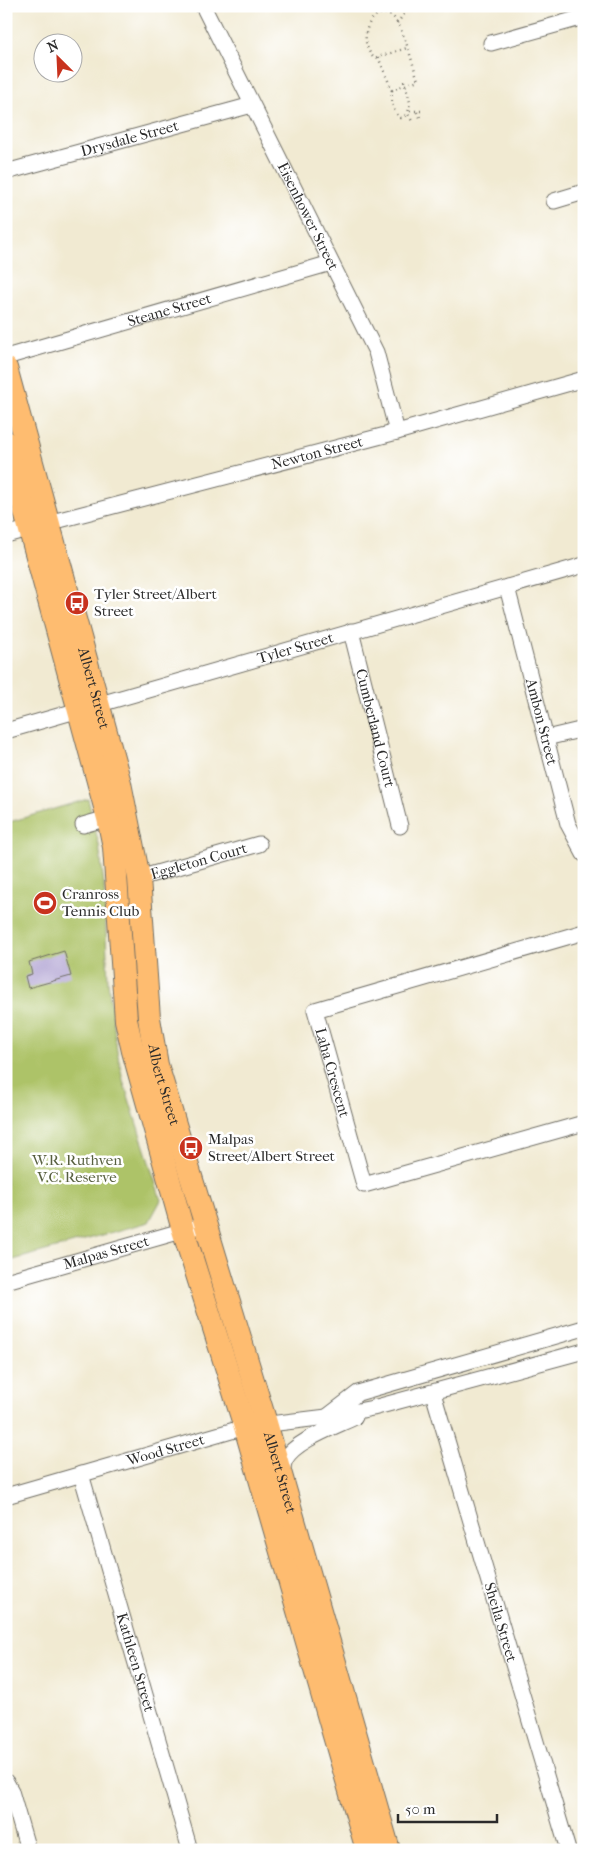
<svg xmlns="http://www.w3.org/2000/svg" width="590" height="1856" font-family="'IM FELL French Canon',serif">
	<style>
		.green { fill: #adc368; stroke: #6c774a }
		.building { fill: #baaed8 }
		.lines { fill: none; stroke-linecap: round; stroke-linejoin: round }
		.minor-casing { stroke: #706e65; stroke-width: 17 }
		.highway-casing { stroke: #706e65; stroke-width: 24 }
		.path { stroke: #706e65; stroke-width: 2.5; stroke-dasharray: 1 4; stroke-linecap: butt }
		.minor { stroke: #fff; stroke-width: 15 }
		.highway { stroke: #febc70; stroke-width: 22 }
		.labels { text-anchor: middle; stroke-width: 5; stroke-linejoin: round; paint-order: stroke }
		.street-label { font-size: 15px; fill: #2b2b2b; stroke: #fff }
		.poi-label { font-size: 15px; fill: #2b2b2b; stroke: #fff; text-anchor: start }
		.park-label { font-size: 15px; fill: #586040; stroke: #fff }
	</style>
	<rect width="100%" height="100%" fill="#fff"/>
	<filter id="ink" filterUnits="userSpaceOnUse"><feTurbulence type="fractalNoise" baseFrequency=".02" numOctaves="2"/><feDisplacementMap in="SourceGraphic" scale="10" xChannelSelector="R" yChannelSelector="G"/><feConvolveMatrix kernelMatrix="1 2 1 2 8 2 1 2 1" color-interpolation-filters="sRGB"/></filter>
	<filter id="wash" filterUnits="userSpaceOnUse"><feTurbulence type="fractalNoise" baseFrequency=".0096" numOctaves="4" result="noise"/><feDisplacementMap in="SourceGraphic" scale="20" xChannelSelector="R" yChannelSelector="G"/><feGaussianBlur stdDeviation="1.12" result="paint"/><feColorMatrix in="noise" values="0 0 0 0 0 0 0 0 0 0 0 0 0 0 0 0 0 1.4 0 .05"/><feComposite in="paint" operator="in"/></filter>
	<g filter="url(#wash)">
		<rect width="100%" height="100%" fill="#f1ead2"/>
		<path class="green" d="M88,799L99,845L104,884L108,982L117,1051L123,1080L161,1200L149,1222L6,1262V823Z"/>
		<g id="blocks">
			<path class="building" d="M64,951L71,976L28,988L25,976L32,974L29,962Z"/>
		</g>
	</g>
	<g filter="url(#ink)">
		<use href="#blocks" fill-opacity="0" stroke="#706e65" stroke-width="1"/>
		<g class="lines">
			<g class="minor-casing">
				<g id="minor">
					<path id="s1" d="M203,6L376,352L397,432"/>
					<path d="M491,43L584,17"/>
					<path id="s2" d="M6,172L252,105"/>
					<path d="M554,201L584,192"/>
					<path id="s3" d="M6,357L331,263"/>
					<path id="s4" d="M48,523L397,432L584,379"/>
					<path d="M6,535L31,528"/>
					<path id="s5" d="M507,587L568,824L584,854"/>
					<path id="s6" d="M351,631L400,826"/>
					<path id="s7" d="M6,731L584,565"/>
					<path d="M546,738L584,729"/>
					<path d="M83,825L108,818"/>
					<path id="s8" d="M139,878L259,844"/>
					<path id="s9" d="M584,932L315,1010L364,1185L584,1123"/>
					<path id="s10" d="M6,1281L192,1228"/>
					<path id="s11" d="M433,1393L568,1850"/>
					<path d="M328,1416L358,1393L584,1328"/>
					<path id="s12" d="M81,1474L190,1850"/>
					<path d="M281,1475C283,1471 283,1464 285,1460C294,1441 337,1426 355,1417"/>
					<path id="s13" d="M6,1496L245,1427L327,1417L373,1408L584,1351"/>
					<path d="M6,1782L11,1791L28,1850"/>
				</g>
			</g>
			<g class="highway-casing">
				<g id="highway">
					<path id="s14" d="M6,368L120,783L139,878L149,1018L157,1065L266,1423L389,1850"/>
					<path d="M6,442L108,818L114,847L126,1020L133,1051L183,1230L245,1427L367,1850"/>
				</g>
			</g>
			<g class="path">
				<path d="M385,13V6"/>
				<path d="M397,23L405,13L404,6"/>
				<path d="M378,57L392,90L418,80C412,63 405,32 394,18C374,0 354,38 374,58L378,57L407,48"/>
				<path d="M404,81L410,102L408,114L412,121"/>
				<path d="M392,90C391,101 392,111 401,118L408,114"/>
				<path d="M410,111H425"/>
				<path d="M417,112L421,119"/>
			</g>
			<use href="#minor" class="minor"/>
			<use href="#highway" class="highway"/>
		</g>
	</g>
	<defs>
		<g id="bus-disc" transform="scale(1.25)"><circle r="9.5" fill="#c8321e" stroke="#fff"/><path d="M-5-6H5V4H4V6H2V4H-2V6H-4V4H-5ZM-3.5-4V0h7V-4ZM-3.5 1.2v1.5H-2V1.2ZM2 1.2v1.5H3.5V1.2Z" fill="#fff"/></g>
		<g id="stadium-disc" transform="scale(1.25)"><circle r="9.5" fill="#c8321e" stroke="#fff"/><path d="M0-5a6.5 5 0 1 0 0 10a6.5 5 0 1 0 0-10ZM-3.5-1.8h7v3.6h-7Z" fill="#fff"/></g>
	</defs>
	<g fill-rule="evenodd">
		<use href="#bus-disc" x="77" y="603"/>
		<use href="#stadium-disc" x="45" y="903"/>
		<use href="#bus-disc" x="191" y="1148"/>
	</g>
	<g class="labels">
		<g class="street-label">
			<text dy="5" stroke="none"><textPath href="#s2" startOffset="128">Drysdale Street</textPath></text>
			<text dy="5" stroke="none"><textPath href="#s1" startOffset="235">Eisenhower Street</textPath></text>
			<text dy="5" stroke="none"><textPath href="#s3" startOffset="170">Steane Street</textPath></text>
			<text dy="5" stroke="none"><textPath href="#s4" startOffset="278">Newton Street</textPath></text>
			<text dy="5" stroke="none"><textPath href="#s7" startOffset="301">Tyler Street</textPath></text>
			<text dy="5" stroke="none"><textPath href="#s14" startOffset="332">Albert Street</textPath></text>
			<text dy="5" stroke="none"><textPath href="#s5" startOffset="139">Ambon Street</textPath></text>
			<text dy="5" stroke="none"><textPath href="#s6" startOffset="100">Cumberland Court</textPath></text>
			<text dy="5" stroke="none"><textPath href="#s8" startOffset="62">Eggleton Court</textPath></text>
			<text dy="5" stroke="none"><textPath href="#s9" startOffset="345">Laha Crescent</textPath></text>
			<text dy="5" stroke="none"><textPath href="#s14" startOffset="736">Albert Street</textPath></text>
			<text dy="5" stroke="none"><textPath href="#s10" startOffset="104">Malpas Street</textPath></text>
			<text dy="5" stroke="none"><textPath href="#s13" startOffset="166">Wood Street</textPath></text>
			<text dy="5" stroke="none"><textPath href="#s14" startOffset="1141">Albert Street</textPath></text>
			<text dy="5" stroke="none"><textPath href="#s11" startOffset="239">Sheila Street</textPath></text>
			<text dy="5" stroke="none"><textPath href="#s12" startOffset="196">Kathleen Street</textPath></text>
		</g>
		<g class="poi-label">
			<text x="94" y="599">Tyler Street/Albert<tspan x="94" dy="17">Street</tspan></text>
			<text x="62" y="899">Cranross<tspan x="62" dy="17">Tennis Club</tspan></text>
			<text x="208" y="1144">Malpas<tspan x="208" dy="17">Street/Albert Street</tspan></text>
		</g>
		<g class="park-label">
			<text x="77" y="1165">W.R. Ruthven<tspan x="77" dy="17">V.C. Reserve</tspan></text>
		</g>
	</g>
	<rect width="590" height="1856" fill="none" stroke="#fff" stroke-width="25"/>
	<g transform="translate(58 58) rotate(336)"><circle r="24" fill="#ffffff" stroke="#aaaaaa"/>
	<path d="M0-4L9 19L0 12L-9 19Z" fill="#c8321e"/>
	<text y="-8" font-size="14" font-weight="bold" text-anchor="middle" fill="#2b2b2b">N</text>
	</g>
	<path d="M398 1814v8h99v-8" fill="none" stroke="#2b2b2b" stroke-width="2.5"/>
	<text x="405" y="1814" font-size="15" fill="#2b2b2b" stroke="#ffffff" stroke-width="4" paint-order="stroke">50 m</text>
</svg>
